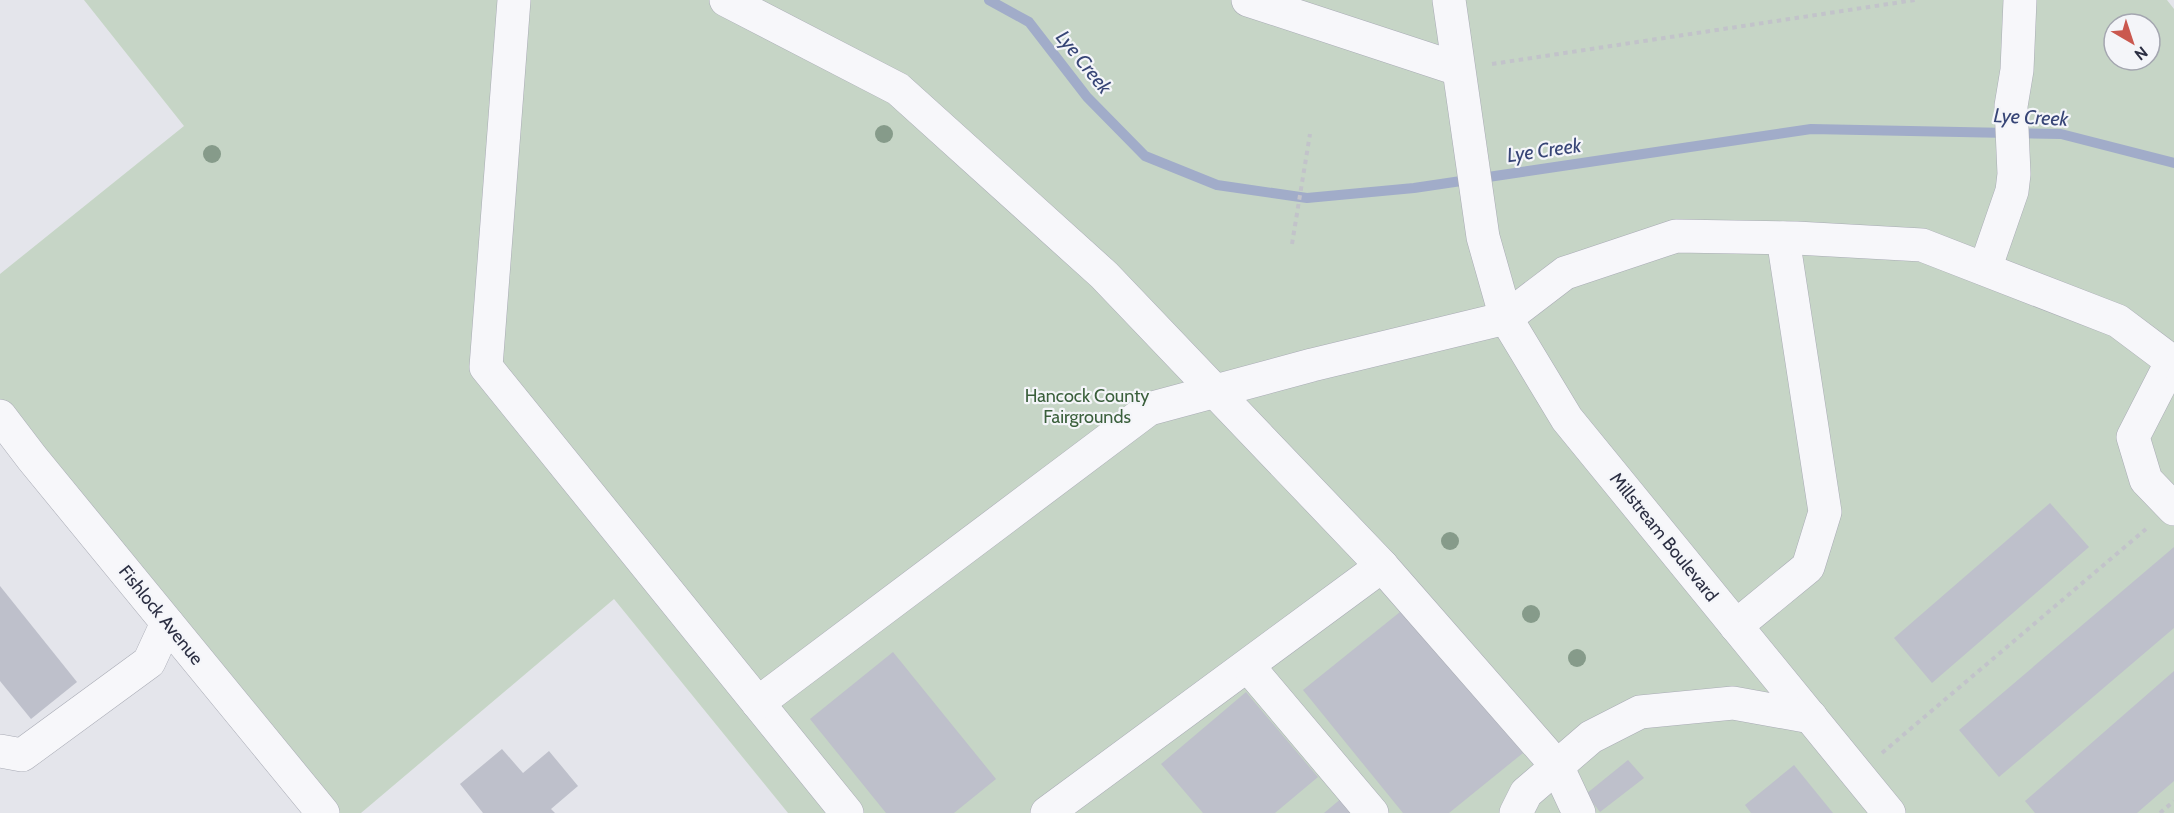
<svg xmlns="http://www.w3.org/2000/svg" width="2174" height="813" font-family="Cabin,sans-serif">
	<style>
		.green { fill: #c6d5c6; fill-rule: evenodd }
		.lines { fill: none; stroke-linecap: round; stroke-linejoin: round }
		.stream { stroke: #a1acc9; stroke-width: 10 }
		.building { fill: #bec0cb }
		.minor-casing { stroke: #a9abb5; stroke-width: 34 }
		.path { stroke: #c2c3ca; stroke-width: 4; stroke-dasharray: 4.5 4.5; stroke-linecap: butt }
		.minor { stroke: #f7f7fa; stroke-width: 33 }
		.tree { fill: #869b8a }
		.labels { text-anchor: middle; stroke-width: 4.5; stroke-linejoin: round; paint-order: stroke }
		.park-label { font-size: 18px; fill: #3a5f3b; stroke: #f4f5f9 }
		.street-label { font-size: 18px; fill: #2c2f43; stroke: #f4f5f9 }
		.water-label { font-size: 20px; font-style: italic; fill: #374576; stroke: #f4f5f9 }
	</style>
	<rect width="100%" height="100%" fill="#e4e5eb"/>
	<path class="green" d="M84,0H2167L2174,9V813H788L614,599L361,813H323L0,412V274L184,126ZM2114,24H2150V60H2114Z"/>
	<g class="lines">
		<path class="stream" d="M989,0L1029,22L1087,97L1145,156L1217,185L1307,198L1414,188L1811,129L2061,134L2174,163"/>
	</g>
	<g class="building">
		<path d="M2050,503L2089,547L1932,683L1894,638Z"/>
		<path d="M2174,547V628L1999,777L1959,730Z"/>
		<path d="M0,586L77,682L31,719L0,681Z"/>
		<path d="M1405,608L1523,753L1449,813H1403L1303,690Z"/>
		<path d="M893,652L996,779L954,813H886L810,719Z"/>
		<path d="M2174,671V781L2137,813H2035L2025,801Z"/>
		<path d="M1246,692L1318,777L1275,813H1203L1161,764Z"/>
		<path d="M502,749L523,773L549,751L578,786L551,809L555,813H483L460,784Z"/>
		<path d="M1628,760L1644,778L1600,812L1586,794Z"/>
		<path d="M1794,765L1833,813H1751L1745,805Z"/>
		<path d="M1343,797L1356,813H1324Z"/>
	</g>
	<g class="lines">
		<g class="minor-casing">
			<g id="minor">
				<path d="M514,0L486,367L847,813"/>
				<path d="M726,0L898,89L1104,275L1382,566L1047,813"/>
				<path d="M1248,0L1458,69"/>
				<path d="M1449,0L1483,237L1506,318L1567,419L1889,813"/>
				<path d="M1985,269L2012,191L2014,174L2011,106L2017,70L2020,0"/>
				<path d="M2172,361L2133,437L2146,480L2174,509"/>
				<path d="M0,416L32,458L323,813"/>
				<path d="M1382,566L1557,766L1579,813"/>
				<path d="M1736,626L1808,567L1825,512L1783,238"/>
				<path d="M1248,666L1372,813"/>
				<path d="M758,703L1149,409L1312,365L1506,318L1565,273L1676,236L1796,238L1922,245L2118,321L2174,363"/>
				<path d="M0,751L22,755L149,662L167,623"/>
				<path d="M1516,813L1526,793L1591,737L1640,712L1733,703L1811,717"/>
			</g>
		</g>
		<g class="path">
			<path d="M1492,64L1915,0"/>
			<path d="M1292,244L1310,134"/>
			<path d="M1882,753L2146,529"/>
			<path d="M2160,813L2174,801"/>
		</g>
		<use href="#minor" class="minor"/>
	</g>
	<g class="tree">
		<circle cx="884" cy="134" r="9"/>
		<circle cx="212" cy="154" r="9"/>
		<circle cx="1450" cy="541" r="9"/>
		<circle cx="1531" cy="614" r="9"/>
		<circle cx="1577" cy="658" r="9"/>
	</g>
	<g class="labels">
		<g class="park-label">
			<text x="1087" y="402">Hancock County<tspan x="1087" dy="21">Fairgrounds</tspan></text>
		</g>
		<g class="street-label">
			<text transform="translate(1664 537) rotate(51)" y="6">Millstream Boulevard</text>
			<text transform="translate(161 615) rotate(51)" y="6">Fishlock Avenue</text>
		</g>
		<g class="water-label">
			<text transform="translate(1084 62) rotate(51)" y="7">Lye Creek</text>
			<text transform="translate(2031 117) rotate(3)" y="7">Lye Creek</text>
			<text transform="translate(1544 150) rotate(-8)" y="7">Lye Creek</text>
		</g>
	</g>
	<g transform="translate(2132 42) rotate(141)"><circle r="28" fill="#f4f5f9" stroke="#a4a6b0" stroke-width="1.5"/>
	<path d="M0-4.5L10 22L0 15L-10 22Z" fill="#ca584f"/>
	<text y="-9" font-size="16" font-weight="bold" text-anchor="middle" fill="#2c2f43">N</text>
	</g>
</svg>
